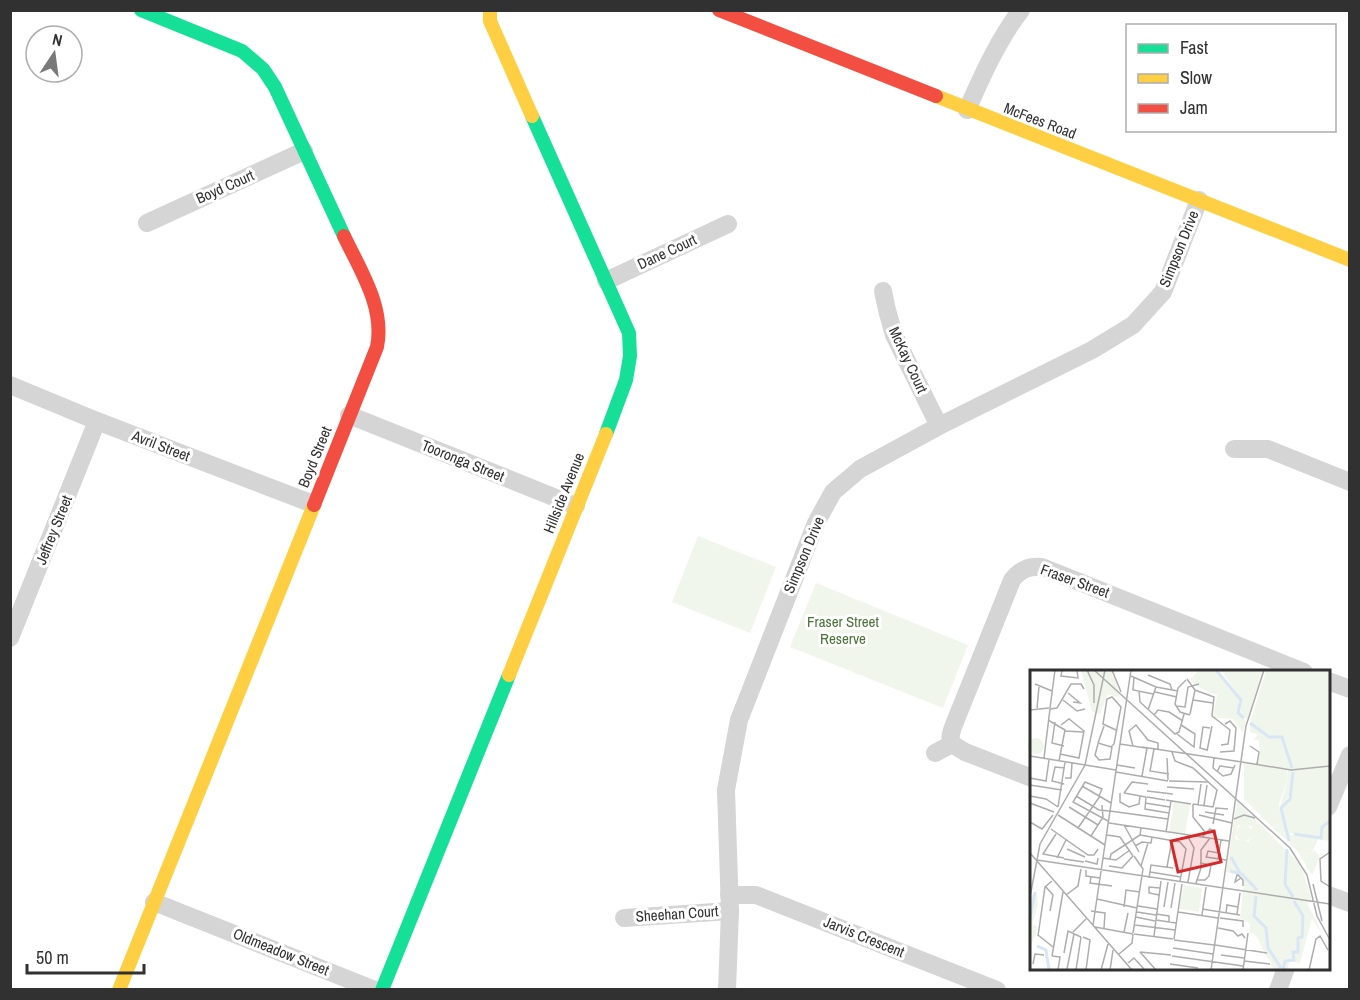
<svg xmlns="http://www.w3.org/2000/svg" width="1360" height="1000" font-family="'Archivo Narrow',sans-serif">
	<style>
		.park { fill: #f1f6ed }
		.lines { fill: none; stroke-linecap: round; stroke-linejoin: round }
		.street { stroke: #d5d5d5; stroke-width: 18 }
		.fast { stroke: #16e098; stroke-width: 14 }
		.slow { stroke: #ffcf43; stroke-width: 14 }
		.jam { stroke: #f24e42; stroke-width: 14 }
		.labels { text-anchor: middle; stroke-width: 6; stroke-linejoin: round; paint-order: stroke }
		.street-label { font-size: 15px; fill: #313131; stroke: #fff }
		.park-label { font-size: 15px; fill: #4b7339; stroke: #fff }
		.inset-river { fill: none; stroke: #d9e6f4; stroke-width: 3 }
		.inset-road { fill: none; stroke: #adadad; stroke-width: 1.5 }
		.view { fill: #d62828; fill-opacity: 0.15; stroke: #d62828; stroke-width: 3 }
		.inset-edge { fill: none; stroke: #313131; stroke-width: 3 }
	</style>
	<rect width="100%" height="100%" fill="#fff"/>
	<g class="park">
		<path d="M698,536L776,567L750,633L672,602Z"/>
		<path d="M816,583L968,645L943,708L790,647Z"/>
	</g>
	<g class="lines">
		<g class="street">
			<path d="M967,110C982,76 998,40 1021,10"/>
			<path d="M147,223L304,151"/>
			<path d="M606,281L728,224"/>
			<path d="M883,291L887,310L894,335L939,426"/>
			<path d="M10,385L97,421L313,504"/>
			<path d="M349,415L576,506"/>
			<path d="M1234,449H1268L1350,482"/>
			<path d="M10,638L97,421"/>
			<path d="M1328,681L1350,689"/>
			<path d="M952,744C949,738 951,733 953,727L1012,580C1020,570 1028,566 1042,567L1304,672"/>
			<path d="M952,744L965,752L1032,778"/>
			<path d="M935,753L952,744"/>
			<path d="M1328,807L1350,755"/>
			<path d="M729,895H756L997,990"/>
			<path d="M1328,895L1350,903"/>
			<path d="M154,902L375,990"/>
			<path d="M624,918L730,911"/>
			<path d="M727,990L730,911L726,790L739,720L816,523L833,492L860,469L939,426L1092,350L1133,325L1163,292L1199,200"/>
			<path d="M1278,990L1286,968"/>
		</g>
		<g class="fast">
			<path d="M141,10L242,51L263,69L275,87L344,236"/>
			<path d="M532,116L629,333L630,356L626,380L606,434"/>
			<path d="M382,990L509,675"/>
		</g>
		<g class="slow">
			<path d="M490,10V21L532,116"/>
			<path d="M936,96L1350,260"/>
			<path d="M509,675L606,434"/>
			<path d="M119,990L314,505"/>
		</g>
		<g class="jam">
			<path d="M719,10L936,96"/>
			<path d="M314,505L377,347C385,307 360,270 344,236"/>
		</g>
	</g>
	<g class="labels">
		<g class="street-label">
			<text transform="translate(1040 121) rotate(21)" y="5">McFees Road</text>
			<text transform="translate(225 187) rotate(-24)" y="5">Boyd Court</text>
			<text transform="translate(1179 249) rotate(-68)" y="5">Simpson Drive</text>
			<text transform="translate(667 252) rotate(-25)" y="5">Dane Court</text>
			<text transform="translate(908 360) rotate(65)" y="5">McKay Court</text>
			<text transform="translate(161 446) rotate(21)" y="5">Avril Street</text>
			<text transform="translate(315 457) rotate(-68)" y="5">Boyd Street</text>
			<text transform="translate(463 461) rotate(22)" y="5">Tooronga Street</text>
			<text transform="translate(564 493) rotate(-68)" y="5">Hillside Avenue</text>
			<text transform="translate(54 530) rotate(-68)" y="5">Jeffrey Street</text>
			<text transform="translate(804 555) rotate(-67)" y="5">Simpson Drive</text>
			<text transform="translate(1075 581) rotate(20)" y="5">Fraser Street</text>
			<text transform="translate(677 914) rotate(-4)" y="5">Sheehan Court</text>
			<text transform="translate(864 937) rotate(22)" y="5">Jarvis Crescent</text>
			<text transform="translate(281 952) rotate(22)" y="5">Oldmeadow Street</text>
		</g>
		<g class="park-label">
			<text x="843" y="627">Fraser Street<tspan x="843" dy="17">Reserve</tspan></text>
		</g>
	</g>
	<g transform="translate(1030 670)">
		<rect width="300" height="300" fill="#fff"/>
		<path d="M51,0H83L90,28L78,24L70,44L62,42ZM191,0H233L217,49L210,44L212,30ZM220,55L254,59L258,109L249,134L248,163L214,129V93L227,95L230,85L228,65L220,62ZM207,131L271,195L282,231L277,233L293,265L282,249L270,293L259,291L258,300L243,298L225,264L219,263L220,254L210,248L214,212L206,204L196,202ZM208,155L222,156L219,172L205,169ZM255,151L257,154L260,165L285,166L300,171L288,169L281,184L268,182L257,170Z" fill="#f1f6ed" fill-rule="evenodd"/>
		<path d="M220,53L235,65L250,66L259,81L262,118L252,142L257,170L248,163L246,151L258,109V99L251,98L254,81L246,71L223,70L228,65L220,61ZM7,222L8,233L3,254L8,258L1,275L0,237L1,226Z" fill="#f1f6ed"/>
		<path d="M244,182H253L252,192L247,190L244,194L252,196L253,212L248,216L242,211L245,216L254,218V223L235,221L230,216L232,211L239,212L241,204L229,189L238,183L242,189Z" fill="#f1f6ed"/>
		<path d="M169,0H185L202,20L210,31L208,43L216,51L213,63L203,49L183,48L187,25L164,15L161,9ZM236,0H300V171L259,163L251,138L259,130L262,118L259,81L251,67H239L220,53ZM-2 76a8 8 0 1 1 16 0a8 8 0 1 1-16 0ZM144,132L160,134L155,164L139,162ZM206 163a8 8 0 1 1 16 0a8 8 0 1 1-16 0ZM284,180L290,186L282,205L268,182L281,184ZM154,215L172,218L169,242L149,239Z" fill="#f1f6ed"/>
		<path class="inset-river" d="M186,0L211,30L208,43L214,48M220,53L239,67H252L262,98M264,164L291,168L292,157L300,151M259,171L251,138L260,129L263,102M257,179L255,214L263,227M201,187L210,203M200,201L212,204L227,220M226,226L224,246L236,258L238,278L251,298M0,248L5,222M7,276L16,280L19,300M253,300L255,291L264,290L263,282H268V268L272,267L273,246L264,231"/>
		<path class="inset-road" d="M32,0L31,6L48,8L47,0M57,0L64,15V33M64,0L260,178L277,205L287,246L300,270M82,0L91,22M118,5L140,14L142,20M101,6L126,17L148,21M104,7L103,20L123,24M157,9L165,20L184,27L182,46L200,60L198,74L191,75M156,10L148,18L145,34L150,42L160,45M5,14L22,21M109,21L110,32L145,64L149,62L154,44M125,22L147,27M38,23L50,33L43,32M33,30L47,41L55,39M163,30L183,33M146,36L155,37L158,17L169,14M7,38L9,17M20,38L25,0M0,40L19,38M118,40L126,17M160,44L165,20M124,45L128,40L139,42L153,51M18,50L35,60L29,91M25,52L22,73L34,76M74,56L68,73L81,77L84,74L91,37L82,27L77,29L73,54L86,60M35,61L53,62M147,64L164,77L165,64L151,55M68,74L65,85L69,90L80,89L82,77M90,74L116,78M103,76L99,61L106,55L118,70L128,73V80M220,76L229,82L227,94M112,77L212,92M124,79L120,101L139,104M177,80L170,78L173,57L180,58M177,81L182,56M142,82L145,91L163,98L187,120L183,137M190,82L204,81L206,58L200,51L195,54M30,84L49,88L54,61L39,49L31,55M0,86L86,100M14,88L20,39L27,38L41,14H51L54,19M137,88L138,110M184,88L183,98L193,106L201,104L205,95M212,92L261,100L300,96M87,95L105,98M86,102L138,111M187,102L190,96L204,98M112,106L117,78M0,108L16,111L19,90M35,108H41L42,93M139,111L179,112M34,114L22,111L25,97L35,98M0,115L32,120M52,116L81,133M137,117L164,119M117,121L143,124M90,123V132L99,137L109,134L110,126M94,123L102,112L118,114M94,123L116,127M0,126L16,129L28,137M46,126L69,140L80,141M69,126L72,119L55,112L43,132L78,151M116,127L115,139L139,143M117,127L135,130M136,130L161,134M0,133L24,142M115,133L140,137M163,134V147L175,162M163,134L183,137M168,135L171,114M174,135L177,115M28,137L35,92M39,137L68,155M80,141L138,149M175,142L194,145M28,145L75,175M169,145L202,153M204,149L214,145L225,148M0,152L12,159L23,145M79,153L199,171M183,154L186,138L198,139M94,155L109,182M48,158L70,126M21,159L58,185H64L68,179M136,162L141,131M26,164L13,184L34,188M77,165L90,167L103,186M110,165L150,172L156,179L150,211M157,165L164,178L158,212M61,166L73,147L72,135M172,167L180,159L186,162M105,176L112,172L121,173L122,167M37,179L55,187M300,182L290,189L291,211L300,217M0,183L102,300M176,187L196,190M27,188L36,170M73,188L86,190L100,180M176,188L178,181L189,183M34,189L54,192M80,189L81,184L110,165L111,158M188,189L191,170M7,190L300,234M55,191L67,194L68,188M79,196L92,198L103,186M111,196L118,173M137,197L142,170M56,200V206L70,208M120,202L151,207M61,207L60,213L82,216M119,208L121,195L143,198M211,208L205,212L207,205H208L213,210V216M166,210H175L179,206L181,195L170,193M166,213L171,198V180L180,168M283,214L292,251M16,217L23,225L20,241M36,225L48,216L51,199M129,225L119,223V217L130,218M0,227L10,174L55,95L75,0M67,229L107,238M108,236L127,239M94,237L96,220L110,222M134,237L138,212M141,238L145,213M172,239L210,245M61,241L75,243L74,258M107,242L126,245M148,242L188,248M196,243L197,235L208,237M126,244L139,246V252M207,244L210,223M172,245L176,217M106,247L125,251M190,248L213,251V257M126,250L146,253M63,255L101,0M105,255L145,260M65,257L103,264M188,258L203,261L208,266L212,264L215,268M43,262L56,249M94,262L98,243M94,262L98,243M103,263L113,199L104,186M104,264L143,269M8,265L23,277M8,266L15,217L22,211M124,266L131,211M53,267L60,270L56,300M144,269L152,214M144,270L184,275M185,275L237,283M143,278L183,284M110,282L141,285M110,282L126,300M34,283L38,261L51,267M89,284L102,273L103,264M191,285L214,288M22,286L33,222M22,286L30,287L28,300M142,286L213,296M214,291L240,294M98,293L104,288L114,299M3,294L5,284L14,285M140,294L168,298M37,299L44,264M46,300L51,267M71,300L78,274M80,300L83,280M181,300L216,56L234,0M213,300L218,263M269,300H290M279,300L286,269L290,266L298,280"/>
		<path class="view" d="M184,161L191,192L148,202L141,171Z"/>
		<rect width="300" height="300" class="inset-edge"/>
	</g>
	<rect width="1360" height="1000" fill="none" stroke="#313131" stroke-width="24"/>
	<rect x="1126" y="24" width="210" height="108" fill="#ffffff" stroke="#adadad" stroke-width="1.5"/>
	<rect x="1138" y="44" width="30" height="9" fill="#16e098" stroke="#adadad" stroke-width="1.5"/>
	<text x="1180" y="54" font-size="18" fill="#313131">Fast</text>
	<rect x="1138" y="74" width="30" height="9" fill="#ffcf43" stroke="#adadad" stroke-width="1.5"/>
	<text x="1180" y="84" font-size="18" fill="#313131">Slow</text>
	<rect x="1138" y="104" width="30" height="9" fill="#f24e42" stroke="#adadad" stroke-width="1.5"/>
	<text x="1180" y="114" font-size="18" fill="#313131">Jam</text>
	<g transform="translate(54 54) rotate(13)"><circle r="28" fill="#ffffff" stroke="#adadad" stroke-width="1.5"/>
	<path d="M0-4.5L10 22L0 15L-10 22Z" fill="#797979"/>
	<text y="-9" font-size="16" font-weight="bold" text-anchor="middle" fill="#313131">N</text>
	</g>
	<path d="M27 964v9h117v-9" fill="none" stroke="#313131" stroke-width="3"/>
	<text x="36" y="964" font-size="18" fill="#313131" stroke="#ffffff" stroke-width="4.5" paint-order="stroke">50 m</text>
</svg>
